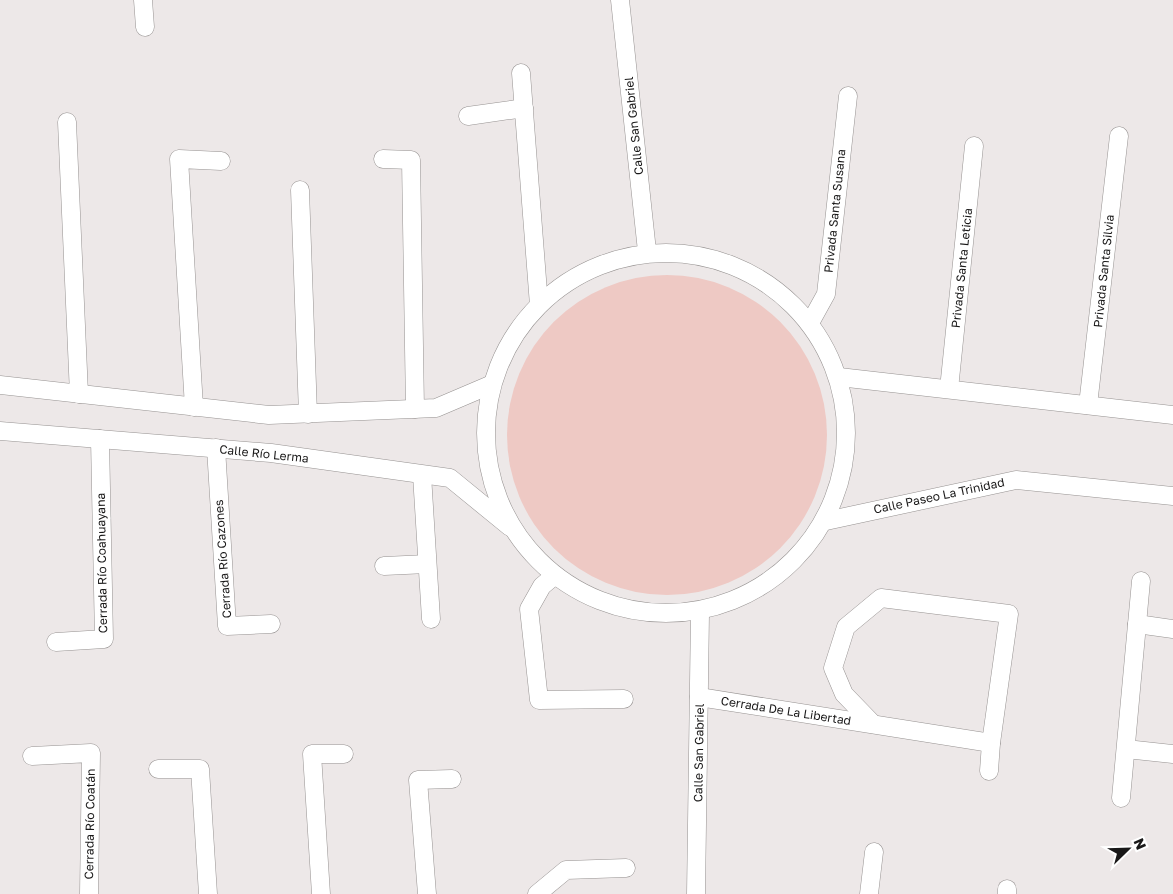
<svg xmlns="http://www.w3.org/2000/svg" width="1173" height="894" font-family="'Golos Text',sans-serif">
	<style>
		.green { fill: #eec9c4 }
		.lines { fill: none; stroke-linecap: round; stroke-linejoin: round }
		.street-casing { stroke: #969291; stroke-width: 19 }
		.street { stroke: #fff; stroke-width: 18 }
		.labels { text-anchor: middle; stroke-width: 5; stroke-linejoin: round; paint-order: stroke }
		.street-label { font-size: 12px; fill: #191818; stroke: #fff }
	</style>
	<rect width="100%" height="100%" fill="#ede8e8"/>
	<circle class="green" cx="667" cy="435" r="160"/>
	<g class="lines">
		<g class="street-casing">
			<g id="street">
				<path d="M143,0L145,27"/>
				<path d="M620,0L647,251"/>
				<path d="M521,73L539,305"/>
				<path d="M468,116L524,108"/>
				<path d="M67,122L79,394"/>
				<path d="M383,159L411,160L415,409"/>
				<path d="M300,190L308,414"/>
				<circle cx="666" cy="433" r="180"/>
				<path d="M810,323L826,294L848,96"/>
				<path d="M839,377L1173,415"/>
				<path d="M0,385L269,415L436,408L490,385"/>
				<path d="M949,389L974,146"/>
				<path d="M1088,405L1119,136"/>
				<path d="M194,407L179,159L221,161"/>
				<path d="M0,431L271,453L450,478L510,527"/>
				<path d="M216,448L227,626L271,624"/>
				<path d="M422,475L431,619"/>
				<path d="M826,521L1016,480L1173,496"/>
				<path d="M384,566L427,564"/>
				<path d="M554,576L542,586L529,609L539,700L624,699"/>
				<path d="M1137,624L1173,629"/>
				<path d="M56,642L104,639L100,439"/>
				<path d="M699,697L991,743"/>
				<path d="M873,724L844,694L833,668L846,627L881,598L1009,614L991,743L989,771"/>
				<path d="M1126,749L1173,754"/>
				<path d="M32,756L91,753L89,894"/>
				<path d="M158,769H200L208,894"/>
				<path d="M1121,798L1141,581"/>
				<path d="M321,894L312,754H344"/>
				<path d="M427,894L418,780L452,779"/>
				<path d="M537,894L566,870L626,868"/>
				<path d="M696,894L700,613"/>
				<path d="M869,894L874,852"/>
				<path d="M1007,894V889"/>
			</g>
		</g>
		<use href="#street" class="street"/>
	</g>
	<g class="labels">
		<g class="street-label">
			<text transform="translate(634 126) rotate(-96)" y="4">Calle San Gabriel</text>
			<text transform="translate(835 211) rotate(-84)" y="4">Privada Santa Susana</text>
			<text transform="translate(962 268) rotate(-84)" y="4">Privada Santa Leticia</text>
			<text transform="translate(1104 271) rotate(-84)" y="4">Privada Santa Silvia</text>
			<text transform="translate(264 454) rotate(6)" y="4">Calle Río Lerma</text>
			<text transform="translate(939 496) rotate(-12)" y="4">Calle Paseo La Trinidad</text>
			<text transform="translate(223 559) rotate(-94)" y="4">Cerrada Río Cazones</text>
			<text transform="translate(102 563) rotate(-91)" y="4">Cerrada Río Coahuayana</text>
			<text transform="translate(786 711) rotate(9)" y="4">Cerrada De La Libertad</text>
			<text transform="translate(699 753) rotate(-89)" y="4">Calle San Gabriel</text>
			<text transform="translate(90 824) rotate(-89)" y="4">Cerrada Río Coatán</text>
		</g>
	</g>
	<g transform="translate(1128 849) rotate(67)" stroke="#ffffff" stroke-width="4" paint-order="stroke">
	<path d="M0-4L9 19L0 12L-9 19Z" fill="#191818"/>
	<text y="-8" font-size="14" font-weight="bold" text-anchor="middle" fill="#191818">N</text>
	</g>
</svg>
